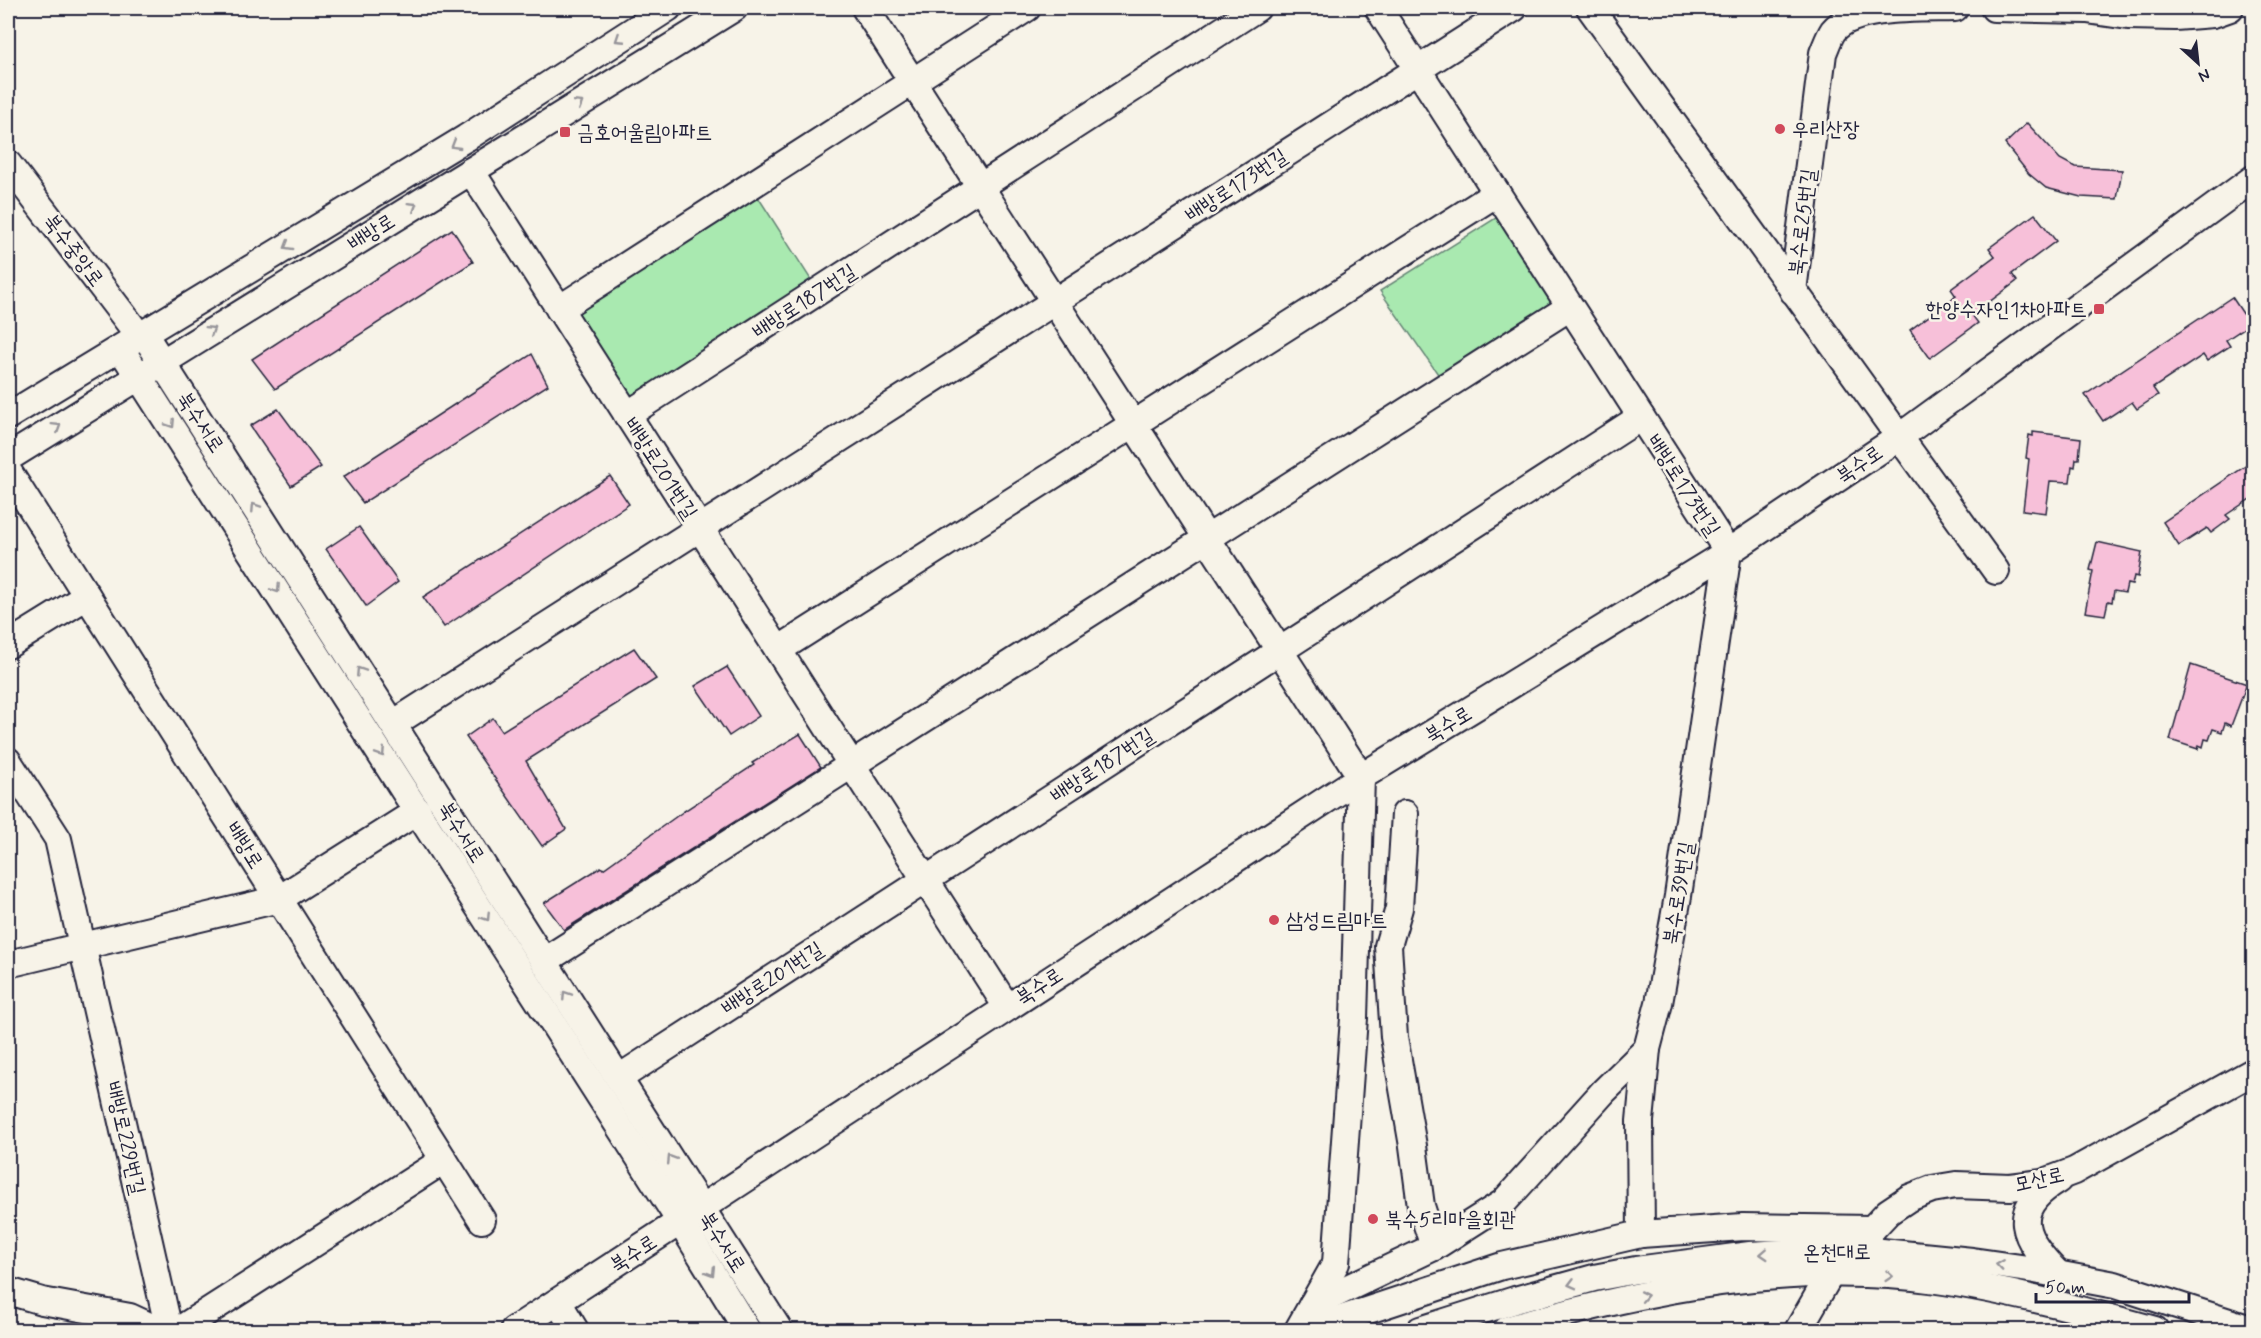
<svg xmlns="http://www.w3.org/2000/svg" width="2261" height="1338" font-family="Mynerve,'Poor Story',sans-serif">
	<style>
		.green { fill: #a9e9b0; stroke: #668676; stroke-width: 1.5 }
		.building { fill: #f7c0d9; stroke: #22223b; stroke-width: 1.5 }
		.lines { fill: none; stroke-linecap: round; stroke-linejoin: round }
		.minor-casing { stroke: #22223b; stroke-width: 30 }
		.minor { stroke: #f7f3e8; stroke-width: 26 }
		.oneway { stroke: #97959a }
		.poi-dot { fill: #d1495b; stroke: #f7f3e8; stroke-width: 2 }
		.labels { text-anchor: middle; stroke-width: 5; stroke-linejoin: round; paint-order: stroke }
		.poi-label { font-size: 21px; fill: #22223b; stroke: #f7f3e8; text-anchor: start }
		.street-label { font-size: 21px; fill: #22223b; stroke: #f7f3e8 }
	</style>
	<rect width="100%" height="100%" fill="#f7f3e8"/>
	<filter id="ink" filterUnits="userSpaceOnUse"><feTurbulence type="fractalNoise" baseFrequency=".0167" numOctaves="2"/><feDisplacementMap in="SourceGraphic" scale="12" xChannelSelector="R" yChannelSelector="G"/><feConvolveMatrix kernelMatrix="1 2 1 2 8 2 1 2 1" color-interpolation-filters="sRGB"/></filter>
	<g filter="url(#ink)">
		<g class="green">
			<path d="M751,186L815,286L620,413L556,312Z"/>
			<path d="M1499,216L1558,305L1440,377L1380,291Z"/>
		</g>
		<g class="building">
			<path d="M2027,123L2060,159L2075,167L2122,170L2117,199L2081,197L2046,188L2029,174L2005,144Z"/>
			<path d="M2035,214L2056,241L2012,274L2017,281L1972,315L1978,323L1930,358L1910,330L1956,296L1951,289L1995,256L1989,248Z"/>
			<path d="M452,229L473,262L275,389L252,359Z"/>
			<path d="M2232,297L2250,324L2226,340L2230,346L2207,361L2203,355L2153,388L2158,395L2137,409L2132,402L2103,421L2085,395Z"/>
			<path d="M532,354L548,385L363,503L343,477Z"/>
			<path d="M278,409L321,467L291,486L250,426Z"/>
			<path d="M2033,432L2081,438L2079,459H2076L2075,467L2072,466L2070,482L2050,481L2046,513L2023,510L2029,459L2026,458L2029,435L2033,436Z"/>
			<path d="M2253,461V497L2226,515L2230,519L2211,533L2207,528L2179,546L2163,522Z"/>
			<path d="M610,476L629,504L444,627L423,597Z"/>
			<path d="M359,527L398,582L366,606L326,549Z"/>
			<path d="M2097,542L2142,552L2138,577L2134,576L2132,585L2127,584L2125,593L2114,591L2112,602L2108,601L2105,615L2085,612L2093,571L2090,570Z"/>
			<path d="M634,648L656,679L526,761L566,829L542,846L466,737L493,718L502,731Z"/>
			<path d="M2191,665L2247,684L2231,726L2225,723L2222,732L2213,729L2209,740L2205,739L2203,747L2199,745L2198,749L2170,740Z"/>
			<path d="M727,667L759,716L729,736L695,686Z"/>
			<path d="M800,734L821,767L564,930L544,903L601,867L603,869L684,811L754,765L752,763Z"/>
		</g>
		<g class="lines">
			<g class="minor-casing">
				<g id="minor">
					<path d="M865,8L1361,777L1354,1018L1336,1263L1298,1330"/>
					<path d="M1378,8L1728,552L1678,896L1659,1003L1647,1049L1640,1121L1641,1234"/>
					<path d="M1590,8L1996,571"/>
					<path d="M1994,8L2087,10L2128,16L2175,17L2213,14L2230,8"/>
					<path d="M8,164L140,337"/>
					<path d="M471,171L1007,1007"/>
					<path d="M1793,291L1823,53C1826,46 1829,37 1833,31C1854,5 1923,9 1955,8"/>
					<path d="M559,309L1027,8"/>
					<path d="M144,334L779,1330"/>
					<path d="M121,349L681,1223L747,1330"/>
					<path d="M627,415L1257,8"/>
					<path d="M8,416L466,138L668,8"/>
					<path d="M8,458L734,8"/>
					<path d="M8,471L482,1220"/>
					<path d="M8,645L87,596"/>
					<path d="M778,650L1497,193"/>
					<path d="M393,724L1514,8"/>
					<path d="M8,761L58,839L169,1330"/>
					<path d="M1405,814L1399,908L1388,946L1394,1037L1413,1146L1421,1206L1434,1247"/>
					<path d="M544,961L1570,307"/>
					<path d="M8,964L279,899L418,811"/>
					<path d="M619,1078L1641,417"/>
					<path d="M2058,1180C2007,1210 2024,1240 2058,1274"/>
					<path d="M8,1291L42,1301L130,1317L158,1330"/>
					<path d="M558,1302L575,1330"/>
					<path d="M1312,1305L1434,1247L1503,1203L1604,1091L1647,1049"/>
					<path d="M179,1330L444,1160"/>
					<path d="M514,1330L1361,777L1728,552L1898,438L2254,178"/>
					<path d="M1308,1330L1502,1266L1641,1234L1743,1227L1872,1229"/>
					<path d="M1420,1330L1515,1300L1594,1278L1636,1270L1750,1255L1852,1249L1972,1261L2035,1270L2115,1285L2254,1330"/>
					<path d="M1506,1330C1645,1289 1792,1260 1937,1280C2011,1291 2084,1310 2155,1330"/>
					<path d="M1798,1330L1831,1273L1888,1212L1909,1198L1932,1189L1956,1185L2010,1187L2042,1183L2074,1171L2254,1071"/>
				</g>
			</g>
			<use href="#minor" class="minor"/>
		</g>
		<defs><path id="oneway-chevron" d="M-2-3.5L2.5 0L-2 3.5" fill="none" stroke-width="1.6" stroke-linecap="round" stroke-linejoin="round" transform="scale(1.5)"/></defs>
		<g class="oneway">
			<use href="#oneway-chevron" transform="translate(619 39) rotate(147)"/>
			<use href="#oneway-chevron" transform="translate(579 104) rotate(-32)"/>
			<use href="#oneway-chevron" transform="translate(455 145) rotate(149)"/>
			<use href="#oneway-chevron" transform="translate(413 206) rotate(-32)"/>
			<use href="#oneway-chevron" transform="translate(288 246) rotate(149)"/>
			<use href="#oneway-chevron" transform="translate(211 330) rotate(-32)"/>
			<use href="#oneway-chevron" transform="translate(171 424) rotate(57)"/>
			<use href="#oneway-chevron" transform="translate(57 427) rotate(-32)"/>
			<use href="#oneway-chevron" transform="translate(255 507) rotate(-123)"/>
			<use href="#oneway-chevron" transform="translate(276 589) rotate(57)"/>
			<use href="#oneway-chevron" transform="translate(360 671) rotate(-123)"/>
			<use href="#oneway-chevron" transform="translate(381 753) rotate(57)"/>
			<use href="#oneway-chevron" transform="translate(486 917) rotate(57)"/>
			<use href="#oneway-chevron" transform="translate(566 995) rotate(-123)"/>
			<use href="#oneway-chevron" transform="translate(671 1159) rotate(-122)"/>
			<use href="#oneway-chevron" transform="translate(1764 1254) rotate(177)"/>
			<use href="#oneway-chevron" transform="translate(2000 1265) rotate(-172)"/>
			<use href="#oneway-chevron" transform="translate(711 1272) rotate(58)"/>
			<use href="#oneway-chevron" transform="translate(1889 1276) rotate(5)"/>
			<use href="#oneway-chevron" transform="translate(1572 1284) rotate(165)"/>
			<use href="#oneway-chevron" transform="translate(1644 1296) rotate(-11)"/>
		</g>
	</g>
	<g class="poi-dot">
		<circle cx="1780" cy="129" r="6"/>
		<rect x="559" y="126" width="12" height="12" rx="3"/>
		<rect x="2093" y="303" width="12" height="12" rx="3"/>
		<circle cx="1274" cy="920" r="6"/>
		<circle cx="1373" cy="1219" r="6"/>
	</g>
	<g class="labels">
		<g class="poi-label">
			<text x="1792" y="136">우리산장</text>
			<text x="577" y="139">금호어울림아파트</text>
			<text x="2087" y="316" text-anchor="end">한양수자인1차아파트</text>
			<text x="1286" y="927">삼성드림마트</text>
			<text x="1385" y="1226">북수5리마을회관</text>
		</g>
		<g class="street-label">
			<text transform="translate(1236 185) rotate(-33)" y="7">배방로173번길</text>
			<text transform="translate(1802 222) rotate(-83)" y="7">북수로25번길</text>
			<text transform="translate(371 232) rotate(-32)" y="7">배방로</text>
			<text transform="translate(74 250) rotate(53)" y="7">북수중앙로</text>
			<text transform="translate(804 301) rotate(-33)" y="7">배방로187번길</text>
			<text transform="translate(201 422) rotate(57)" y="7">북수서로</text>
			<text transform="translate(1859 464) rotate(-34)" y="7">북수로</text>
			<text transform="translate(661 468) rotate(57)" y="7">배방로201번길</text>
			<text transform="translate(1684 485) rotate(57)" y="7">배방로173번길</text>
			<text transform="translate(1448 724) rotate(-31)" y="7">북수로</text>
			<text transform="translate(1102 765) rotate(-33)" y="7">배방로187번길</text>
			<text transform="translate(462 832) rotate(58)" y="7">북수서로</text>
			<text transform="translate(245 845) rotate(58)" y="7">배방로</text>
			<text transform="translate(1678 893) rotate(-81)" y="7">북수로39번길</text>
			<text transform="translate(772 978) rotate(-33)" y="7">배방로201번길</text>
			<text transform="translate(1039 986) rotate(-33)" y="7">북수로</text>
			<text transform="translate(126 1138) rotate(77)" y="7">배방로229번길</text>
			<text transform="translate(2039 1179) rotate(-13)" y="7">모산로</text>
			<text transform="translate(723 1242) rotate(58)" y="7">북수서로</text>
			<text transform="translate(1837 1252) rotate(-1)" y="7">온천대로</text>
			<text transform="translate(633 1253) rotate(-33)" y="7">북수로</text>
		</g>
	</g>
	<rect width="2261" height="1338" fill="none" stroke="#f7f3e8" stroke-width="30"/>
	<rect x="15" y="15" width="2231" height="1308" fill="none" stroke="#22223b" stroke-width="2" filter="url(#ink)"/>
	<g transform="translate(2198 63) rotate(153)" stroke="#f7f3e8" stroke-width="4.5" paint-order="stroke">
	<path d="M0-4.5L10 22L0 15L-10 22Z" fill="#22223b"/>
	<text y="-9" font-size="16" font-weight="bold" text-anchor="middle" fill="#22223b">N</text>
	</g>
	<path d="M2036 1293v9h153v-9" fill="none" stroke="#22223b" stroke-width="3"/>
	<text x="2045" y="1293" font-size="18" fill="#22223b" stroke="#f7f3e8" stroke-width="4.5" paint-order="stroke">50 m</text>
</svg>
